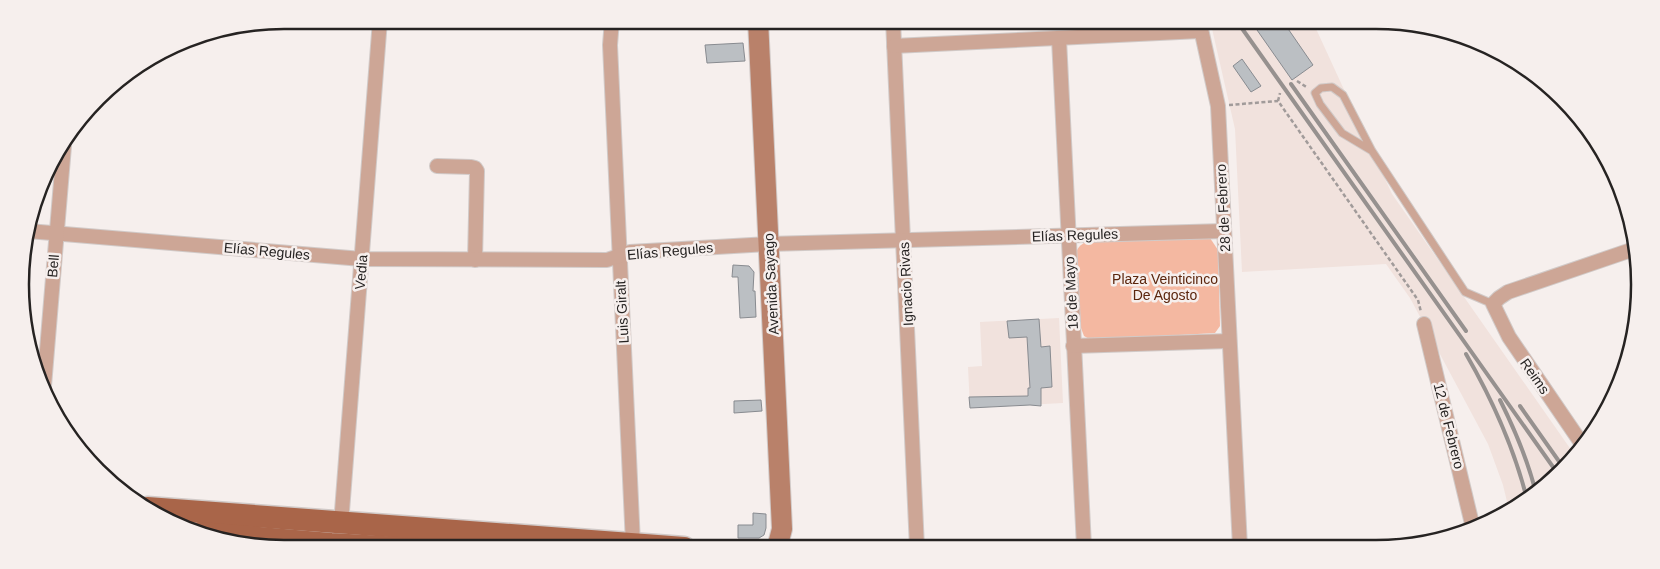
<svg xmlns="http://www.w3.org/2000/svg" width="1660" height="569" font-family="Helvetica,sans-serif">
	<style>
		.built { fill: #f1e2dd }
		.green { fill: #f4b8a1 }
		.building { fill: #bbbfc3; stroke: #888b90 }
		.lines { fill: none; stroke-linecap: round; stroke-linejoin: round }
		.lane-casing { stroke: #d1cac8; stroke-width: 9 }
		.street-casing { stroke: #d1cac8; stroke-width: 16 }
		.secondary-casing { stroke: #d1cac8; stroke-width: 22 }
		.primary-casing { stroke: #d1cac8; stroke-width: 25 }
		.path { stroke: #a19b9a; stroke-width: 2.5; stroke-dasharray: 4 2.5; stroke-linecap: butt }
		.lane { stroke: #cda696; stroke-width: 7 }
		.street { stroke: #cda696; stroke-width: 14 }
		.secondary { stroke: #b9816a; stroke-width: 20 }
		.primary { stroke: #a96549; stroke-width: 22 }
		.rail { stroke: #96918f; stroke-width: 4 }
		.labels { text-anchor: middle; stroke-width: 5; stroke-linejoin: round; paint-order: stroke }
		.street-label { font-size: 14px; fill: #262322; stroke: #f6efed }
		.park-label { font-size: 14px; fill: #5b260d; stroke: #f6efed }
		.rim { fill: none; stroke: #262322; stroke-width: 2.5 }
	</style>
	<rect width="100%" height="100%" fill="#f6efed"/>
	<g class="built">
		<path d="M1210,20H1312L1392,194L1574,454L1550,483L1509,510L1503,485L1488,444L1410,298L1386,264L1242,272L1235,129Z"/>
		<path d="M1059,318L1063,403L970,408L968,367L982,366L980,322Z"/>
	</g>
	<g class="green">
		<path d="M1210,238L1218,250L1220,326L1215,333L1091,340L1084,336L1081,328L1076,253C1078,247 1080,245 1086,242Z"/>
		<path d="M162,516L580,548L499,549L175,521Z"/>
	</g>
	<g class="building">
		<path d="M1250,20H1265L1268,24L1274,20H1282L1313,65L1292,80Z"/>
		<path d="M743,43L745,61L707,63L705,45Z"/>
		<path d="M1242,59L1261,86L1251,92L1233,66Z"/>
		<path d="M733,265L749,266L754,272L753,291H755L756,317L740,318L738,277H732Z"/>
		<path d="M1039,319L1041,347L1050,346L1052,387L1041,388V406L1030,405L970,408L969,397L1028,396V388H1030L1027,337L1009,338L1007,321Z"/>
		<path d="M761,400L762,411L734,413V401Z"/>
		<path d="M753,513L766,514V528L764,535L759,538H738V525H753Z"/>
	</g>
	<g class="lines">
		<g class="lane-casing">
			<path id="lane" d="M1372,151L1342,133L1320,104L1315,93L1321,88L1332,87L1343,95L1372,151L1465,292L1493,304"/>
		</g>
		<g class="street-casing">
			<g id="street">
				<path d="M612,20L610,45L633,544"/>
				<path d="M893,20L917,548"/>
				<path d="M1199,20L1218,106L1240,547"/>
				<path d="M1059,39L1084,547"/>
				<path d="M894,46L1200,31"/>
				<path d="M437,166L471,167L475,168L477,171L475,260"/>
				<path d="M28,231L362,259L607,260L630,252L769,244L1224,231"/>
				<path d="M1424,324L1473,528"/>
				<path d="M1073,346L1229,341"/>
				<path d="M44,386L64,146"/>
				<path d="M1582,444L1509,337L1493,304L1499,298L1508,292L1637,248"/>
				<path d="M341,524L380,20"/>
			</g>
		</g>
		<g class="secondary-casing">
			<path id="secondary" d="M758,20L782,529L777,548"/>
		</g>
		<g class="primary-casing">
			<g id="primary">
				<path d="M147,508L684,548"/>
				<path d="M201,533L331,544L418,549"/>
			</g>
		</g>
		<g class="path">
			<path d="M1297,81L1308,88"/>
			<path d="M1278,101L1280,93"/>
			<path d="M1229,105L1278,101L1418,300L1421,312"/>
		</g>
		<use href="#lane" class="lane"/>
		<use href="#street" class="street"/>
		<use href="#secondary" class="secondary"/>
		<use href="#primary" class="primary"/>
		<g class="rail">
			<path d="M1236,20L1558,474"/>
			<path d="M1291,84L1466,331"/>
			<path d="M1466,354C1492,399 1514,448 1527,499"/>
			<path d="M1500,400C1515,430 1528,461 1536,493"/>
			<path d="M1520,406L1563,467"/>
		</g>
	</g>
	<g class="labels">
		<g class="street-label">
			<text transform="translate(1223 208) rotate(-93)" y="5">28 de Febrero</text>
			<text transform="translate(1075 235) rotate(-2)" y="5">Elías Regules</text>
			<text transform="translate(267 251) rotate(5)" y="5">Elías Regules</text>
			<text transform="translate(670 251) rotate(-5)" y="5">Elías Regules</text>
			<text transform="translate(53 266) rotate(-85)" y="5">Bell</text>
			<text transform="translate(361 272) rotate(-85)" y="5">Vedia</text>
			<text transform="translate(771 284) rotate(-93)" y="5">Avenida Sayago</text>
			<text transform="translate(906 284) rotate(-93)" y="5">Ignacio Rivas</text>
			<text transform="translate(1071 293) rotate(-93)" y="5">18 de Mayo</text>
			<text transform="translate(622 312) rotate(-93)" y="5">Luis Giralt</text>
			<text transform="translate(1535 376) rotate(55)" y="5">Reims</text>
			<text transform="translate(1449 426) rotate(76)" y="5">12 de Febrero</text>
		</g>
		<g class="park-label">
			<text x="1165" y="284">Plaza Veinticinco<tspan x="1165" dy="16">De Agosto</tspan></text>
		</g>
	</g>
	<path d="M0 0H1660V569H0ZM284 29H1376A255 255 0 0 1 1631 284V285A255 255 0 0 1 1376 540H284A255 255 0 0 1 29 285V284A255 255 0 0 1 284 29Z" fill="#f6efed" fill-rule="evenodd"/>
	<path class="rim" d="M284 29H1376A255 255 0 0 1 1631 284V285A255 255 0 0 1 1376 540H284A255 255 0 0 1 29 285V284A255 255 0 0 1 284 29Z"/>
</svg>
